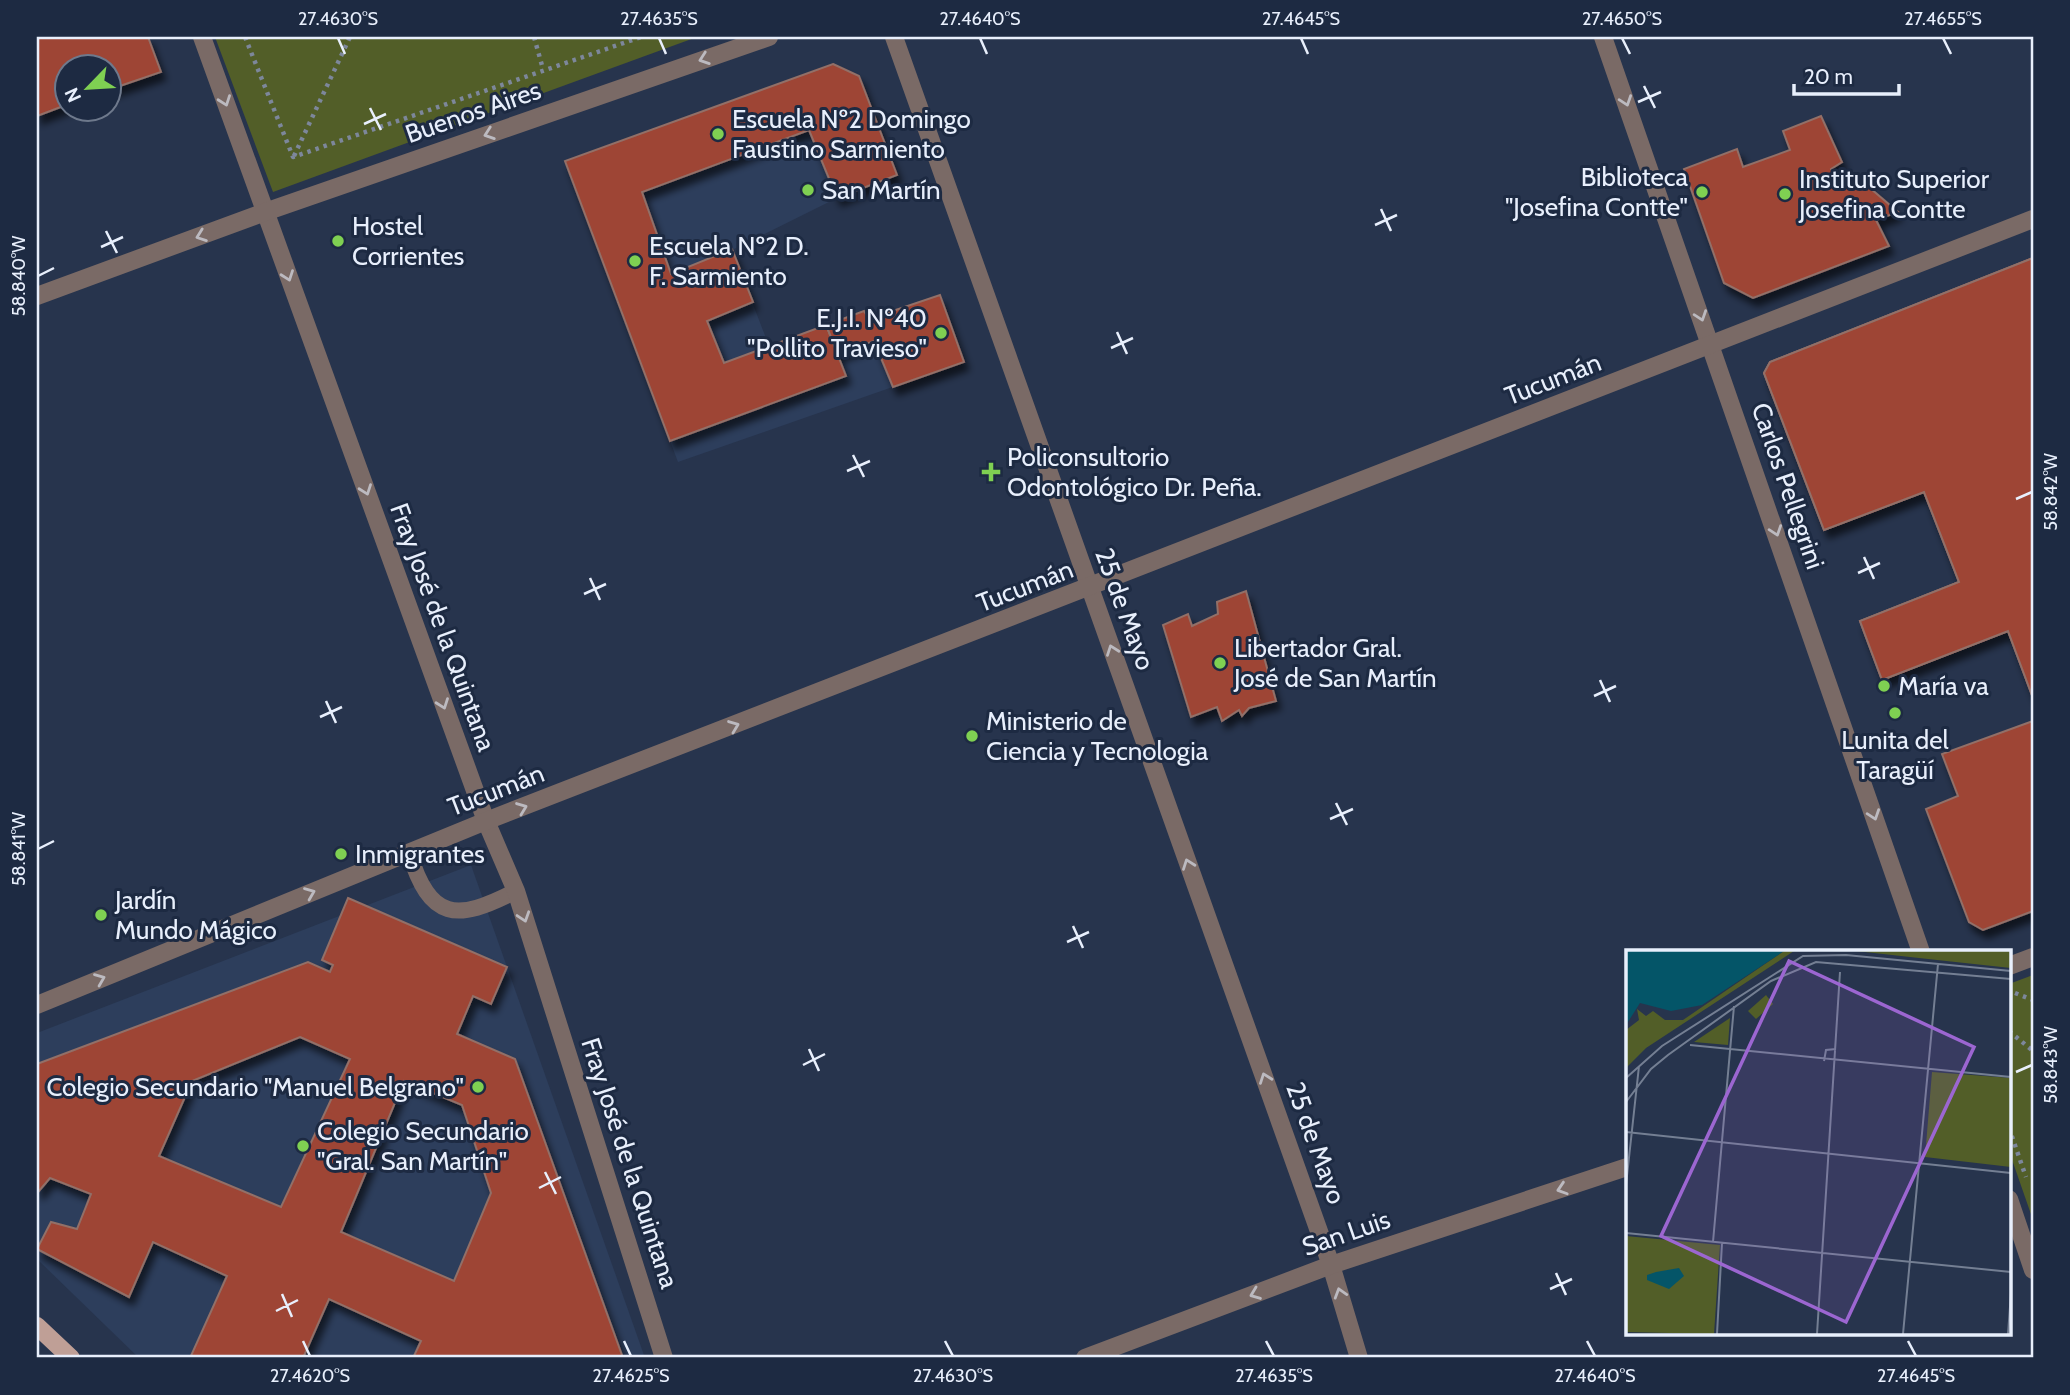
<svg xmlns="http://www.w3.org/2000/svg" width="2070" height="1395" font-family="Cabin,sans-serif">
	<style>
		.built { fill: #2d3e5c }
		.green { fill: #525e28 }
		.building { fill: #9e4434; stroke: #926f67; stroke-width: 2; fill-rule: evenodd; filter: url(#shadow) }
		.lines { fill: none; stroke-linecap: round; stroke-linejoin: round }
		.path { stroke: #7d879b; stroke-width: 4.5; stroke-dasharray: 3.5 5; stroke-linecap: butt }
		.service { stroke: #7a6a66; stroke-width: 16 }
		.minor { stroke: #7a6a66; stroke-width: 18 }
		.primary { stroke: #bf9f96; stroke-width: 18 }
		.oneway { stroke: #bcbac0 }
		.ticks { fill: none; stroke: #e8effc; stroke-width: 2.5 }
		.poi-dot { fill: #7fd052; stroke: #1d2a42; stroke-width: 2.5 }
		.labels { text-anchor: middle; stroke-width: 6; stroke-linejoin: round; paint-order: stroke }
		.street-label { font-size: 26px; fill: #e8effc; stroke: #1d2a42 }
		.poi-label { font-size: 26px; fill: #e8effc; stroke: #1d2a42; text-anchor: start }
		.inset-road { fill: none; stroke: #747f93; stroke-width: 2 }
		.view { fill: #9c66d1; fill-opacity: 0.15; stroke: #9c66d1; stroke-width: 3.5 }
		.inset-edge { fill: none; stroke: #e8effc; stroke-width: 3.5 }
		.neatline { fill: none; stroke: #e8effc; stroke-width: 2.5 }
		.ticks-label { font-size: 18px; text-anchor: middle; fill: #e8effc }
	</style>
	<defs>
		<filter id="shadow"><feDropShadow dx="4.5" dy="8" stdDeviation="3.5" flood-color="#0009"/></filter>
	</defs>
	<rect width="100%" height="100%" fill="#27344d"/>
	<g class="built">
		<path d="M859,76L897,175L837,198L732,250L769,346L864,311L870,319L940,295L964,362L678,462L565,161Z"/>
		<path d="M471,865L645,1358H139L37,1259V1033Z"/>
	</g>
	<g class="green">
		<path d="M215,37H697L273,192Z"/>
		<path d="M2033,975V1220L2009,1151V984Z"/>
	</g>
	<g class="building">
		<path d="M37,37H148L161,72L108,90V66H66V105L37,116Z"/>
		<path d="M833,64L859,76L897,175L837,198L809,130L642,192L671,274L732,249L753,302L707,321L724,363L826,325L846,376L670,441L565,161Z"/>
		<path d="M1821,116L1842,162L1831,169L1840,187L1857,177L1898,212L1876,220L1889,246L1753,298L1724,283L1684,169L1737,149L1743,167L1790,150L1783,131Z"/>
		<path d="M2033,258V395L2004,313L1943,338L1977,427L2033,404V562L1996,465L1968,477L2033,648V698L2008,631L1882,680L1860,621L1959,582L1924,492L1824,530L1764,373L1770,362ZM1866,371L1898,457L1854,475L1822,389Z"/>
		<path d="M2033,258V698L2008,631L1882,680L1860,621L1959,582L1924,492L1824,530L1764,373L1770,362Z"/>
		<path d="M940,295L964,362L893,387L874,341L838,354L826,325L864,311L869,319Z"/>
		<path d="M1246,591L1276,701L1249,708L1242,716L1239,710L1222,721L1217,707L1191,717L1163,625L1188,614L1192,626L1218,614L1217,602Z"/>
		<path d="M2033,721V911L1983,930L1969,922L1926,809L1958,796L1942,754Z"/>
		<path d="M348,898L507,967L491,1004L473,996L457,1034L515,1059L623,1358H413L421,1341L329,1299L303,1358H190L227,1276L153,1242L129,1297L37,1249L51,1222L77,1229L91,1194L50,1178L39,1191L37,1190V1064L308,962L330,972L333,965L322,960ZM300,1037L350,1059L281,1207L159,1156L192,1081ZM404,1081L462,1105L491,1193L454,1281L341,1232Z"/>
	</g>
	<g class="lines">
		<g class="path">
			<path d="M245,37L293,157L641,37"/>
			<path d="M534,37L543,69"/>
			<path d="M294,156L350,37"/>
			<path d="M2015,993L2033,1000"/>
			<path d="M2009,1031L2033,1051"/>
			<path d="M2009,1128L2026,1177"/>
		</g>
		<path class="service" d="M409,852C430,921 456,922 516,891"/>
		<g class="minor">
			<path d="M202,37L486,821L516,891L664,1358"/>
			<path d="M894,37L1331,1265L1359,1358"/>
			<path d="M1603,37L1921,952"/>
			<path d="M37,296L265,212L769,37"/>
			<path d="M2009,966L2033,957"/>
			<path d="M37,1005L486,821L2033,219"/>
			<path d="M2009,1199L2033,1270"/>
			<path d="M1085,1358L1331,1265L1627,1167"/>
		</g>
		<path class="primary" d="M37,1326L71,1358"/>
	</g>
	<defs><path id="oneway-chevron" d="M-2-3.5L2.5 0L-2 3.5" fill="none" stroke-width="1.6" stroke-linecap="round" stroke-linejoin="round" transform="scale(1.75)"/></defs>
	<g class="oneway">
		<use href="#oneway-chevron" transform="translate(704 59) rotate(161)"/>
		<use href="#oneway-chevron" transform="translate(225 101) rotate(70)"/>
		<use href="#oneway-chevron" transform="translate(1626 101) rotate(71)"/>
		<use href="#oneway-chevron" transform="translate(489 134) rotate(161)"/>
		<use href="#oneway-chevron" transform="translate(201 236) rotate(160)"/>
		<use href="#oneway-chevron" transform="translate(288 276) rotate(70)"/>
		<use href="#oneway-chevron" transform="translate(1701 316) rotate(71)"/>
		<use href="#oneway-chevron" transform="translate(366 490) rotate(70)"/>
		<use href="#oneway-chevron" transform="translate(1776 531) rotate(71)"/>
		<use href="#oneway-chevron" transform="translate(1112 650) rotate(-110)"/>
		<use href="#oneway-chevron" transform="translate(443 704) rotate(70)"/>
		<use href="#oneway-chevron" transform="translate(734 726) rotate(-21)"/>
		<use href="#oneway-chevron" transform="translate(522 808) rotate(-21)"/>
		<use href="#oneway-chevron" transform="translate(1874 815) rotate(71)"/>
		<use href="#oneway-chevron" transform="translate(1188 864) rotate(-110)"/>
		<use href="#oneway-chevron" transform="translate(310 893) rotate(-22)"/>
		<use href="#oneway-chevron" transform="translate(524 917) rotate(72)"/>
		<use href="#oneway-chevron" transform="translate(100 979) rotate(-22)"/>
		<use href="#oneway-chevron" transform="translate(1265 1078) rotate(-110)"/>
		<use href="#oneway-chevron" transform="translate(1562 1189) rotate(162)"/>
		<use href="#oneway-chevron" transform="translate(1340 1293) rotate(-107)"/>
		<use href="#oneway-chevron" transform="translate(1255 1294) rotate(159)"/>
	</g>
	<path class="ticks" d="M338,38L345,54M659,38L666,54M980,38L987,54M1301,38L1308,54M1622,38L1630,54M1943,38L1951,54M1644,86L1655,108M1638,102L1661,92M370,108L381,130M364,124L386,114M1381,209L1391,231M1375,225L1397,215M106,231L117,253M101,247L123,237M38,276L54,268M1117,332L1127,354M1111,348L1133,338M853,455L864,477M847,471L870,461M2016,499L2032,492M1864,557L1874,579M1858,573L1880,563M590,578L600,600M584,594L606,584M1600,680L1610,702M1594,696L1616,686M326,701L336,723M320,717L342,707M1336,803L1347,825M1330,819L1353,809M38,849L54,841M1073,926L1083,948M1067,942L1089,932M809,1049L819,1071M803,1065L825,1054M2016,1072L2032,1065M545,1172L556,1194M539,1188L561,1177M1556,1273L1566,1295M1550,1289L1572,1279M282,1294L292,1317M276,1311L298,1300M303,1341L310,1356M624,1341L631,1356M945,1341L953,1356M1266,1341L1274,1356M1587,1341L1595,1356M1908,1341L1916,1356"/>
	<g class="poi-dot">
		<circle cx="718" cy="134" r="7"/>
		<circle cx="808" cy="190" r="7"/>
		<circle cx="1702" cy="192" r="7"/>
		<circle cx="1785" cy="194" r="7"/>
		<circle cx="338" cy="241" r="7"/>
		<circle cx="635" cy="261" r="7"/>
		<circle cx="941" cy="333" r="7"/>
		<path d="M987.5 461.5h7v7h7v7h-7v7h-7v-7h-7v-7h7z"/>
		<circle cx="1220" cy="663" r="7"/>
		<circle cx="1884" cy="686" r="7"/>
		<circle cx="1895" cy="713" r="7"/>
		<circle cx="972" cy="736" r="7"/>
		<circle cx="341" cy="854" r="7"/>
		<circle cx="101" cy="915" r="7"/>
		<circle cx="478" cy="1087" r="7"/>
		<circle cx="303" cy="1146" r="7"/>
	</g>
	<g class="labels">
		<g class="street-label">
			<text transform="translate(473 112) rotate(-19)" y="9">Buenos Aires</text>
			<text transform="translate(1553 379) rotate(-21)" y="9">Tucumán</text>
			<text transform="translate(1788 486) rotate(71)" y="9">Carlos Pellegrini</text>
			<text transform="translate(1025 586) rotate(-21)" y="9">Tucumán</text>
			<text transform="translate(1125 609) rotate(70)" y="9">25 de Mayo</text>
			<text transform="translate(443 627) rotate(70)" y="9">Fray José de la Quintana</text>
			<text transform="translate(496 790) rotate(-21)" y="9">Tucumán</text>
			<text transform="translate(1316 1143) rotate(70)" y="9">25 de Mayo</text>
			<text transform="translate(630 1163) rotate(72)" y="9">Fray José de la Quintana</text>
			<text transform="translate(1346 1233) rotate(-19)" y="9">San Luis</text>
		</g>
		<g class="poi-label">
			<text x="732" y="128">Escuela Nº2 Domingo<tspan x="732" dy="30">Faustino Sarmiento</tspan></text>
			<text x="1688" y="186" text-anchor="end">Biblioteca<tspan x="1688" dy="30">"Josefina Contte"</tspan></text>
			<text x="1799" y="188">Instituto Superior<tspan x="1799" dy="30">Josefina Contte</tspan></text>
			<text x="822" y="199">San Martín</text>
			<text x="352" y="235">Hostel<tspan x="352" dy="30">Corrientes</tspan></text>
			<text x="649" y="255">Escuela Nº2 D.<tspan x="649" dy="30">F. Sarmiento</tspan></text>
			<text x="927" y="327" text-anchor="end">E.J.I. Nº40<tspan x="927" dy="30">"Pollito Travieso"</tspan></text>
			<text x="1007" y="466">Policonsultorio<tspan x="1007" dy="30">Odontológico Dr. Peña.</tspan></text>
			<text x="1234" y="657">Libertador Gral.<tspan x="1234" dy="30">José de San Martín</tspan></text>
			<text x="1898" y="695">María va</text>
			<text x="986" y="730">Ministerio de<tspan x="986" dy="30">Ciencia y Tecnologia</tspan></text>
			<text x="1895" y="749" text-anchor="middle">Lunita del<tspan x="1895" dy="30">Taragüí</tspan></text>
			<text x="355" y="863">Inmigrantes</text>
			<text x="115" y="909">Jardín<tspan x="115" dy="30">Mundo Mágico</tspan></text>
			<text x="464" y="1096" text-anchor="end">Colegio Secundario "Manuel Belgrano"</text>
			<text x="317" y="1140">Colegio Secundario<tspan x="317" dy="30">"Gral. San Martín"</tspan></text>
		</g>
	</g>
	<g transform="translate(1626 950)">
		<rect width="385" height="385" fill="#27344d"/>
		<path d="M158,1H168L20,98L0,118V80L13,70L11,59L20,66L27,61L39,70H57ZM230,1H385V18L311,10ZM140,45L147,54L130,69L122,61ZM104,68L102,95L68,92ZM306,122L385,128V217L299,207ZM0,286L94,295L88,384L0,382Z" fill="#525e28"/>
		<path d="M0,1H158L76,55L45,61L14,53L0,75ZM53,318L58,326L43,339L21,330V325L30,322Z" fill="#045568"/>
		<path class="inset-road" d="M64,95L385,127M198,111L200,100L210,99M0,128L36,96L177,6L220,5L385,21M0,152L25,119L42,105L145,31L190,12L385,29M0,182L385,223M0,235L13,116M0,283L385,322M87,292L108,56M91,384L96,293M191,384L214,22M277,384L312,14M382,384L385,343"/>
		<path class="view" d="M163,11L348,97L220,372L35,286Z"/>
		<rect width="385" height="385" class="inset-edge"/>
	</g>
	<rect width="2070" height="1395" fill="none" stroke="#1d2a42" stroke-width="77"/>
	<g transform="translate(88 88) rotate(245)"><circle r="33" fill="#1d2a42" stroke="#6e798c" stroke-width="2"/>
	<path d="M0-5L12 26L0 18L-12 26Z" fill="#7fd052"/>
	<text y="-10" font-size="19" font-weight="bold" text-anchor="middle" fill="#e8effc">N</text>
	</g>
	<path d="M1794 84v10h105v-10" fill="none" stroke="#e8effc" stroke-width="3.5"/>
	<text x="1804" y="84" font-size="21" fill="#e8effc" stroke="#1d2a42" stroke-width="5" paint-order="stroke">20 m</text>
	<rect x="38" y="38" width="1994" height="1318" class="neatline"/>
	<g class="ticks-label">
		<text x="338" y="25">27.4630°S</text>
		<text x="659" y="25">27.4635°S</text>
		<text x="980" y="25">27.4640°S</text>
		<text x="1301" y="25">27.4645°S</text>
		<text x="1622" y="25">27.4650°S</text>
		<text x="1943" y="25">27.4655°S</text>
		<text transform="translate(19 276) rotate(-90)" y="6">58.840°W</text>
		<text transform="translate(2051 492) rotate(-90)" y="6">58.842°W</text>
		<text transform="translate(19 849) rotate(-90)" y="6">58.841°W</text>
		<text transform="translate(2051 1065) rotate(-90)" y="6">58.843°W</text>
		<text x="310" y="1382">27.4620°S</text>
		<text x="631" y="1382">27.4625°S</text>
		<text x="953" y="1382">27.4630°S</text>
		<text x="1274" y="1382">27.4635°S</text>
		<text x="1595" y="1382">27.4640°S</text>
		<text x="1916" y="1382">27.4645°S</text>
	</g>
</svg>
